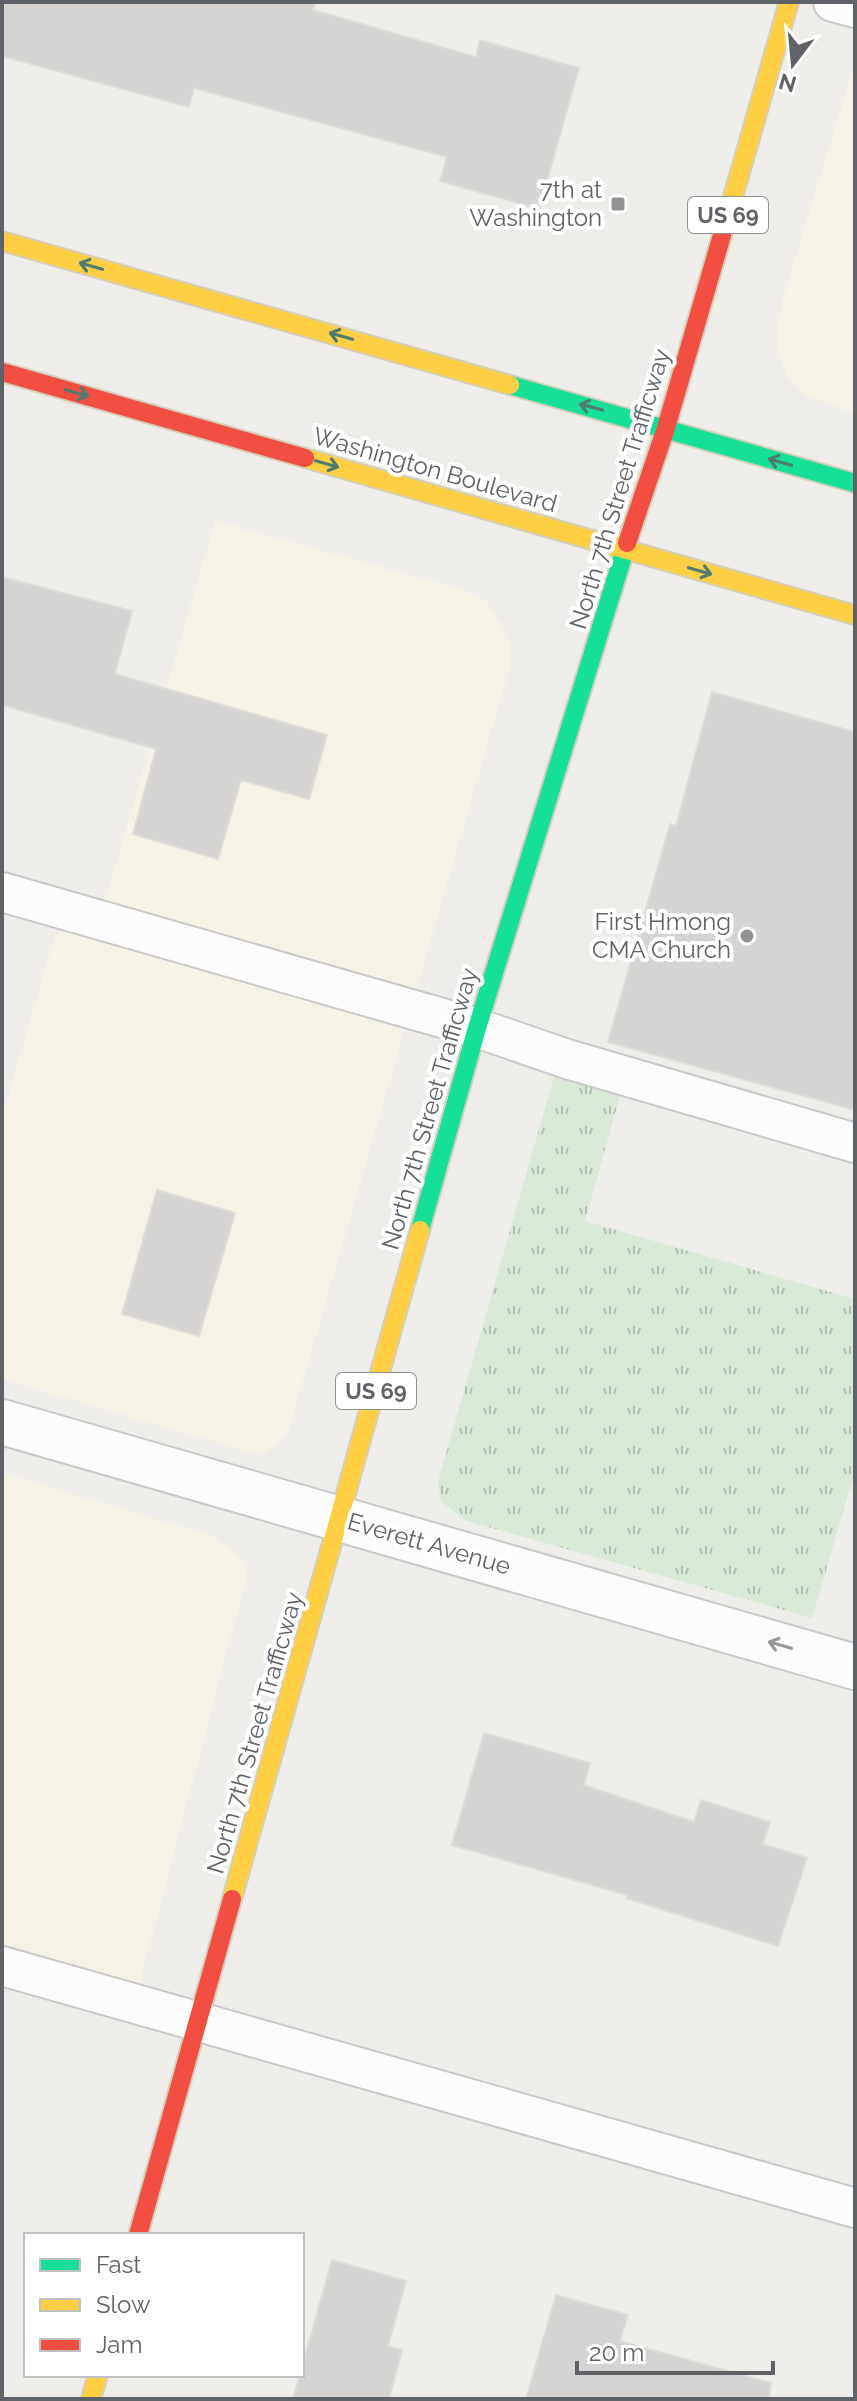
<svg xmlns="http://www.w3.org/2000/svg" width="857" height="2401" font-family="Raleway,sans-serif">
	<style>
		.commercial { fill: #f6f2e5 }
		.grass { fill: url(#grass-tufts) }
		.building { fill: #d5d4d3; stroke: #dddcd9; stroke-width: 2 }
		.lines { fill: none; stroke-linecap: round; stroke-linejoin: round }
		.lane-casing { stroke: #c9c9c9; stroke-width: 42 }
		.street-casing { stroke: #c9c9c9; stroke-width: 48 }
		.fast-casing { stroke: #d4ceba; stroke-width: 22 }
		.slow-casing { stroke: #d4ceba; stroke-width: 22 }
		.jam-casing { stroke: #d4ceba; stroke-width: 22 }
		.lane { stroke: #fcfcfc; stroke-width: 38 }
		.street { stroke: #fcfcfc; stroke-width: 44 }
		.fast { stroke: #16e098; stroke-width: 18 }
		.slow { stroke: #ffcf43; stroke-width: 18 }
		.jam { stroke: #f24e42; stroke-width: 18 }
		.oneway { stroke: #507b71 }
		.oneway2 { stroke: #96989b }
		.poi-dot { fill: #919395; stroke: #fff; stroke-width: 3 }
		.labels { text-anchor: middle; stroke-width: 8; stroke-linejoin: round; paint-order: stroke }
		.shield { fill: #fff; stroke: #8f9195; stroke-width: 2 }
		.shield-label { font-size: 22px; font-weight: bold; fill: #5f6267 }
		.poi-label { font-size: 24px; fill: #5f6267; stroke: #fff; text-anchor: end }
		.street-label { font-size: 24px; fill: #5f6267; stroke: #fff }
	</style>
	<defs>
		<pattern id="grass-tufts" width="24" height="20" patternUnits="userSpaceOnUse" patternTransform="scale(2)"><rect width="24" height="20" fill="#d8e9d7"/><path d="M3 7l-1-3M5 7V3M7 7l1-3M15 17l-1-3M17 17v-4M19 17l1-3" fill="none" stroke="#b2c0b2"/></pattern>
	</defs>
	<rect width="100%" height="100%" fill="#eeedea"/>
	<g class="commercial">
		<path d="M855,63V413L804,395L787,378L779,351L777,328L783,298Z"/>
		<path d="M215,521L463,590L487,602L506,632L511,648L509,670L288,1432L278,1443L264,1452L246,1451L2,1379V1117L55,935L107,895Z"/>
		<path d="M2,1473L215,1537L233,1550L244,1563L246,1579L130,2020L2,1984Z"/>
	</g>
	<path class="grass" d="M554,1077L620,1096L585,1221L855,1299V1471L812,1618L464,1520L441,1501L438,1482Z"/>
	<g class="building">
		<path d="M2,2H315L313,10L476,57L480,40L579,68L539,209L440,181L447,157L194,88L189,107L2,56Z"/>
		<path d="M2,577L132,611L115,674L327,735L309,799L241,780L218,859L133,834L156,749L2,705Z"/>
		<path d="M712,692L855,732V1110L608,1042L670,824L676,826Z"/>
		<path d="M157,1190L235,1213L199,1336L122,1314Z"/>
		<path d="M484,1733L590,1763L584,1785L694,1822L701,1800L770,1822L763,1844L807,1858L778,1946L626,1898L627,1895L452,1845Z"/>
		<path d="M332,2260L406,2281L388,2346L402,2350L389,2399H293L300,2375H302V2367Z"/>
		<path d="M556,2295L628,2315L620,2341L771,2383L769,2399H526Z"/>
	</g>
	<g class="lines">
		<g class="lane-casing">
			<g id="lane">
				<path d="M833,2L855,8"/>
				<path d="M2,892L477,1028L567,1059L855,1143"/>
				<path d="M2,1966L855,2208"/>
			</g>
		</g>
		<g class="street-casing">
			<path id="street" d="M2,1422L855,1667"/>
		</g>
		<g class="fast-casing">
			<g id="fast">
				<path d="M510,385L855,483"/>
				<path d="M420,1230L477,1028L627,543"/>
			</g>
		</g>
		<g class="slow-casing">
			<g id="slow">
				<path d="M722,235L789,2"/>
				<path d="M2,241L510,385"/>
				<path d="M305,458L855,615"/>
				<path d="M232,1899L420,1230"/>
				<path d="M91,2399L98,2375"/>
			</g>
		</g>
		<g class="jam-casing">
			<g id="jam">
				<path d="M2,372L305,458"/>
				<path d="M627,543L666,428L722,235"/>
				<path d="M138,2235L232,1899"/>
			</g>
		</g>
		<use href="#lane" class="lane"/>
		<use href="#street" class="street"/>
		<use href="#fast" class="fast"/>
		<use href="#slow" class="slow"/>
		<use href="#jam" class="jam"/>
	</g>
	<defs><path id="oneway-shaft" d="M-6 0H5M1.5-3L5.5 0L1.5 3" fill="none" stroke-width="1.6" stroke-linecap="round" stroke-linejoin="round" transform="scale(2)"/></defs>
	<g class="oneway">
		<use href="#oneway-shaft" transform="translate(91 266) rotate(-164)"/>
		<use href="#oneway-shaft" transform="translate(341 336) rotate(-164)"/>
		<use href="#oneway-shaft" transform="translate(77 393) rotate(16)"/>
		<use href="#oneway-shaft" transform="translate(591 407) rotate(-165)"/>
		<use href="#oneway-shaft" transform="translate(780 462) rotate(-164)"/>
		<use href="#oneway-shaft" transform="translate(327 464) rotate(16)"/>
		<use href="#oneway-shaft" transform="translate(700 571) rotate(16)"/>
	</g>
	<use class="oneway2" href="#oneway-shaft" transform="translate(780 1645) rotate(-164)"/>
	<g class="poi-dot">
		<rect x="610" y="196" width="16" height="16" rx="4"/>
		<circle cx="747" cy="936" r="8"/>
	</g>
	<g class="labels">
		<g class="shield">
			<rect x="688" y="197" width="80" height="36" rx="6"/>
			<rect x="336" y="1373" width="80" height="36" rx="6"/>
		</g>
		<g class="shield-label">
			<text x="728" y="223">US 69</text>
			<text x="376" y="1399">US 69</text>
		</g>
		<g class="poi-label">
			<text x="602" y="198">7th at<tspan x="602" dy="28">Washington</tspan></text>
			<text x="731" y="930">First Hmong<tspan x="731" dy="28">CMA Church</tspan></text>
		</g>
		<g class="street-label">
			<text transform="translate(435 470) rotate(16)" y="8">Washington Boulevard</text>
			<text transform="translate(620 489) rotate(-73)" y="8">North 7th Street Trafficway</text>
			<text transform="translate(430 1109) rotate(-74)" y="8">North 7th Street Trafficway</text>
			<text transform="translate(429 1544) rotate(16)" y="8">Everett Avenue</text>
			<text transform="translate(255 1733) rotate(-74)" y="8">North 7th Street Trafficway</text>
		</g>
	</g>
	<rect width="857" height="2401" fill="none" stroke="#5f6267" stroke-width="8"/>
	<rect x="24" y="2233" width="280" height="144" fill="#ffffff" stroke="#bfc0c2" stroke-width="2"/>
	<rect x="40" y="2259" width="40" height="12" fill="#16e098" stroke="#bfc0c2" stroke-width="2"/>
	<text x="96" y="2273" font-size="24" fill="#5f6267">Fast</text>
	<rect x="40" y="2299" width="40" height="12" fill="#ffcf43" stroke="#bfc0c2" stroke-width="2"/>
	<text x="96" y="2313" font-size="24" fill="#5f6267">Slow</text>
	<rect x="40" y="2339" width="40" height="12" fill="#f24e42" stroke="#bfc0c2" stroke-width="2"/>
	<text x="96" y="2353" font-size="24" fill="#5f6267">Jam</text>
	<g transform="translate(793 64) rotate(196)" stroke="#ffffff" stroke-width="6" paint-order="stroke">
	<path d="M0-6L14 30L0 20L-14 30Z" fill="#5f6267"/>
	<text y="-12" font-size="22" font-weight="bold" text-anchor="middle" fill="#5f6267">N</text>
	</g>
	<path d="M577 2361v12h196v-12" fill="none" stroke="#5f6267" stroke-width="4"/>
	<text x="589" y="2361" font-size="24" fill="#5f6267" stroke="#ffffff" stroke-width="6" paint-order="stroke">20 m</text>
</svg>
